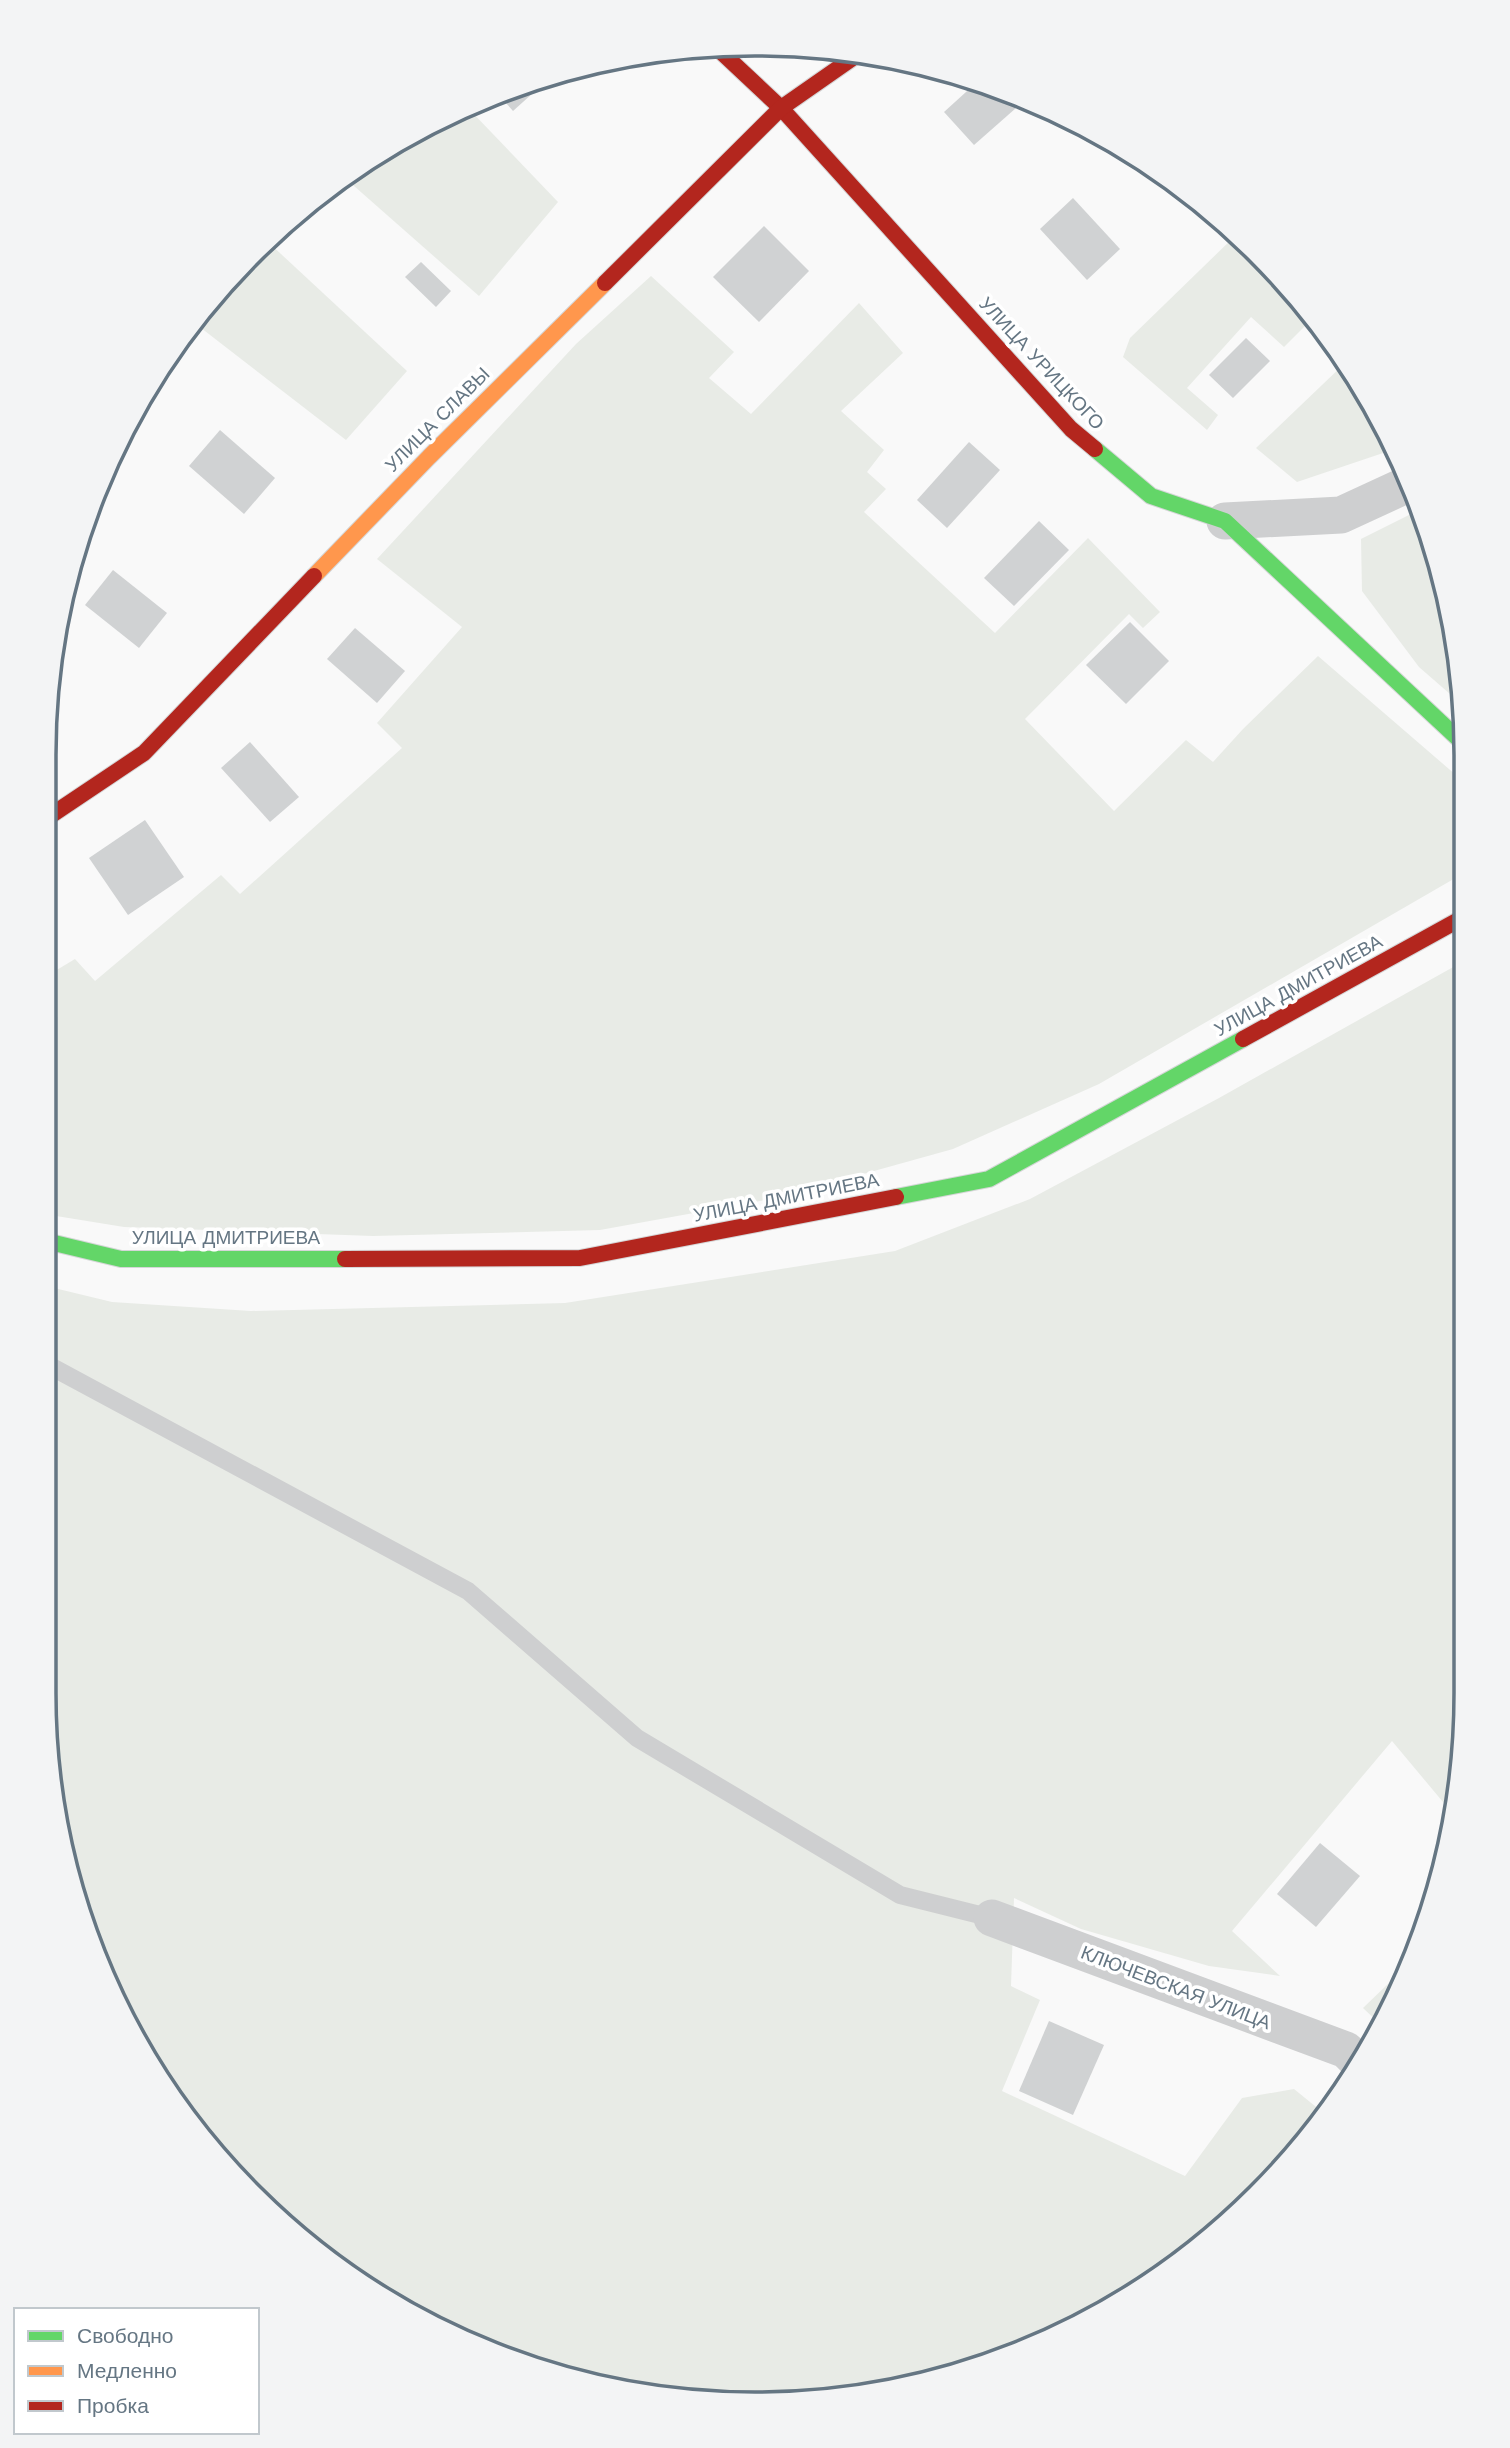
<svg xmlns="http://www.w3.org/2000/svg" width="1510" height="2448" font-family="'Work Sans',sans-serif">
	<style>
		.green { fill: #e8ebe6 }
		.building { fill: #d0d2d3 }
		.lines { fill: none; stroke-linecap: round; stroke-linejoin: round }
		.fast-casing { stroke: #d5d6d7; stroke-width: 18 }
		.slow-casing { stroke: #d5d6d7; stroke-width: 18 }
		.jam-casing { stroke: #d5d6d7; stroke-width: 18 }
		.lane { stroke: #cecfd0; stroke-width: 18 }
		.street { stroke: #cecfd0; stroke-width: 37 }
		.fast { stroke: #63d668; stroke-width: 16 }
		.slow { stroke: #ff974d; stroke-width: 16 }
		.jam { stroke: #b3261e; stroke-width: 16 }
		.labels { text-anchor: middle; stroke-width: 7; stroke-linejoin: round; paint-order: stroke }
		.street-label { font-size: 19px; fill: #657683; stroke: #fff }
		.rim { fill: none; stroke: #657683; stroke-width: 3.5 }
	</style>
	<rect width="100%" height="100%" fill="#f9f9f9"/>
	<g class="green">
		<path d="M468,108L558,202L479,296L345,178L399,139Z"/>
		<path d="M1236,235L1290,286L1313,318L1284,347L1251,317L1187,388L1218,415L1207,430L1123,357L1130,338Z"/>
		<path d="M267,241L407,371L346,440L192,321Z"/>
		<path d="M651,276L734,352L709,378L751,414L859,303L903,353L841,411L884,450L867,472L886,489L864,512L995,633L1088,538L1160,612L1143,628L1129,614L1025,719L1114,811L1186,740L1213,762L1243,729L1318,656L1464,782V873L1099,1084L953,1149L777,1198L600,1230L373,1236L124,1227L50,1215V974L75,959L95,981L221,875L240,894L402,748L377,723L462,627L377,559L576,344Z"/>
		<path d="M1345,363L1371,400L1392,450L1297,482L1256,448Z"/>
		<path d="M1417,511L1442,571L1465,707L1419,667L1362,591L1361,539Z"/>
		<path d="M1464,961L1460,1785L1453,1814L1392,1741L1232,1931L1280,1976L1209,1966L1081,1929L1014,1898L1011,1986L1040,2000L1002,2091L1185,2176L1242,2098L1294,2089L1326,2115L1320,2126L1258,2196L1150,2284L983,2367L848,2398L755,2404L662,2398L527,2367L440,2331L322,2258L190,2126L117,2008L81,1921L50,1786V1287L112,1302L251,1311L565,1303L895,1251L1030,1199L1219,1098Z"/>
		<path d="M1414,1959L1412,1965L1379,2023L1363,2008Z"/>
	</g>
	<g class="building">
		<path d="M553,75L513,111L498,94L526,82Z"/>
		<path d="M977,82L1025,100L974,145L944,112Z"/>
		<path d="M1073,198L1120,249L1087,280L1040,229Z"/>
		<path d="M764,226L809,271L759,322L713,277Z"/>
		<path d="M421,262L451,291L436,307L405,277Z"/>
		<path d="M1246,338L1270,361L1233,398L1209,375Z"/>
		<path d="M220,430L275,478L244,514L189,466Z"/>
		<path d="M969,442L1000,470L947,528L917,500Z"/>
		<path d="M1039,521L1069,550L1014,606L984,578Z"/>
		<path d="M113,570L167,613L139,648L85,605Z"/>
		<path d="M1130,622L1169,661L1126,704L1086,665Z"/>
		<path d="M355,628L405,671L377,703L327,659Z"/>
		<path d="M250,742L299,797L270,822L221,768Z"/>
		<path d="M145,820L184,877L128,915L89,858Z"/>
		<path d="M1320,1843L1360,1876L1316,1927L1277,1894Z"/>
		<path d="M1049,2021L1104,2045L1073,2115L1019,2091Z"/>
	</g>
	<g class="lines">
		<g class="fast-casing">
			<g id="fast">
				<path d="M1095,449L1151,496L1225,521L1465,745"/>
				<path d="M896,1197L989,1179L1243,1039"/>
				<path d="M50,1242L121,1259H345"/>
			</g>
		</g>
		<g class="slow-casing">
			<path id="slow" d="M314,576L429,457L605,283"/>
		</g>
		<g class="jam-casing">
			<g id="jam">
				<path d="M717,48L781,108L1071,429L1095,449"/>
				<path d="M605,283L781,108L857,55"/>
				<path d="M50,816L144,753L314,576"/>
				<path d="M1243,1039L1464,917"/>
				<path d="M345,1259L580,1258L896,1197"/>
			</g>
		</g>
		<path class="lane" d="M50,1366L468,1591L637,1738L900,1895L992,1918"/>
		<g class="street">
			<path d="M1225,521L1341,515L1406,485"/>
			<path d="M992,1918L1346,2050L1357,2061"/>
		</g>
		<use href="#fast" class="fast"/>
		<use href="#slow" class="slow"/>
		<use href="#jam" class="jam"/>
	</g>
	<g class="labels">
		<g class="street-label">
			<text transform="translate(1042 363) rotate(47)" y="7">УЛИЦА УРИЦКОГО</text>
			<text transform="translate(437 419) rotate(-45)" y="7">УЛИЦА СЛАВЫ</text>
			<text transform="translate(1298 985) rotate(-29)" y="7">УЛИЦА ДМИТРИЕВА</text>
			<text transform="translate(786 1197) rotate(-11)" y="7">УЛИЦА ДМИТРИЕВА</text>
			<text x="226" y="1244">УЛИЦА ДМИТРИЕВА</text>
			<text transform="translate(1176 1987) rotate(21)" y="7">КЛЮЧЕВСКАЯ УЛИЦА</text>
		</g>
	</g>
	<path d="M0 0H1510V2448H0ZM755 56H755A699 699 0 0 1 1454 755V1693A699 699 0 0 1 755 2392H755A699 699 0 0 1 56 1693V755A699 699 0 0 1 755 56Z" fill="#f3f4f5" fill-rule="evenodd"/>
	<path class="rim" d="M755 56H755A699 699 0 0 1 1454 755V1693A699 699 0 0 1 755 2392H755A699 699 0 0 1 56 1693V755A699 699 0 0 1 755 56Z"/>
	<rect x="14" y="2308" width="245" height="126" fill="#ffffff" stroke="#c1c8cd" stroke-width="2"/>
	<rect x="28" y="2331" width="35" height="10" fill="#63d668" stroke="#c1c8cd" stroke-width="2"/>
	<text x="77" y="2343" font-size="21" fill="#657683">Свободно</text>
	<rect x="28" y="2366" width="35" height="10" fill="#ff974d" stroke="#c1c8cd" stroke-width="2"/>
	<text x="77" y="2378" font-size="21" fill="#657683">Медленно</text>
	<rect x="28" y="2401" width="35" height="10" fill="#b3261e" stroke="#c1c8cd" stroke-width="2"/>
	<text x="77" y="2413" font-size="21" fill="#657683">Пробка</text>
</svg>
